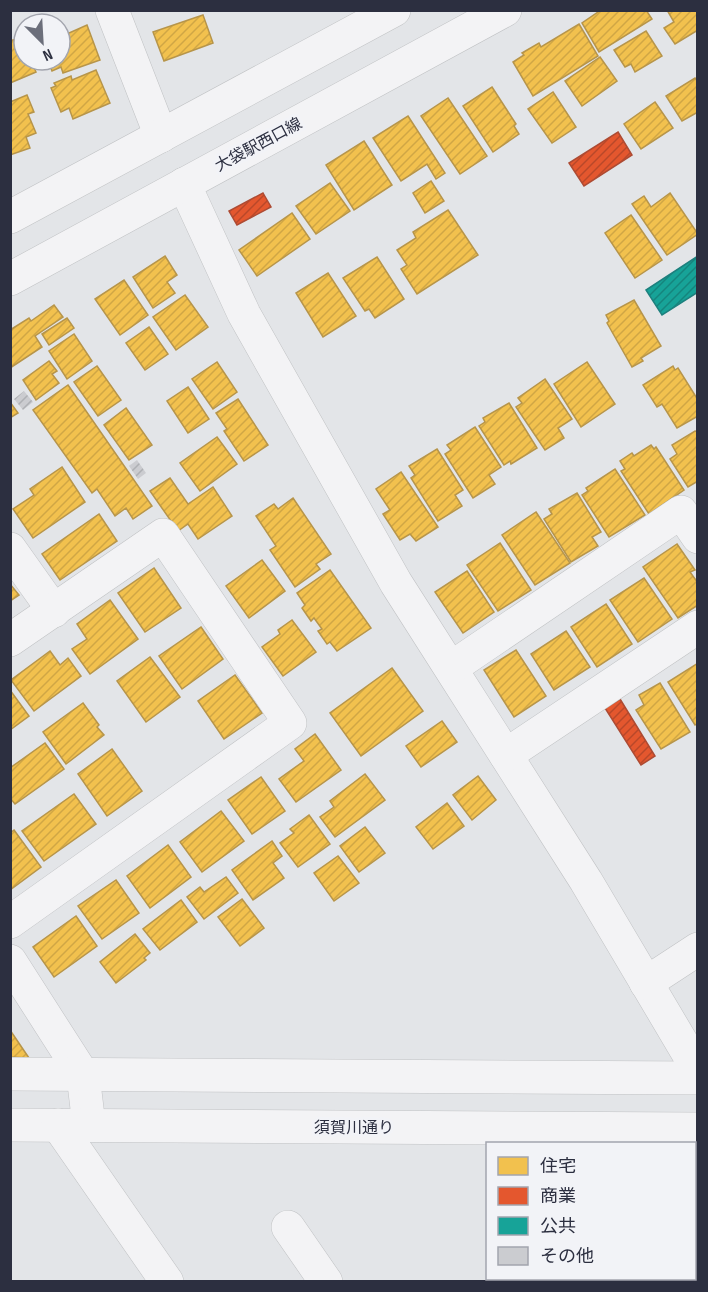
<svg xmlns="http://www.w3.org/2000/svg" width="708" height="1292" font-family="'Sofia Sans Condensed','Noto Sans JP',sans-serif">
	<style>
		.homes { fill: url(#homes-hatch); stroke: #b7954a; stroke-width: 1.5 }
		.shops { fill: url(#shops-hatch); stroke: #ad4b33; stroke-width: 1.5 }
		.public { fill: url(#public-hatch); stroke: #1d807e; stroke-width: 1.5 }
		.building { fill: url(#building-hatch) }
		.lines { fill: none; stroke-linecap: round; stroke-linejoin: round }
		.minor-casing { stroke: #c0c2c4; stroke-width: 34 }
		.minor { stroke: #f3f3f5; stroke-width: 33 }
		.labels { text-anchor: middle; stroke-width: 6; stroke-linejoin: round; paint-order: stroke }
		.street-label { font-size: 16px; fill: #2c2f40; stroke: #f2f3f7 }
	</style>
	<defs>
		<pattern id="homes-hatch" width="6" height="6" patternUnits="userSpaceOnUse" patternTransform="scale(1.5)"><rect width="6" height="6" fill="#f2c14e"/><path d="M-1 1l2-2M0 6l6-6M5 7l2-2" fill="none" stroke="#d0a645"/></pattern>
		<pattern id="shops-hatch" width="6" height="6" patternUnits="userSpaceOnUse" patternTransform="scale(1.5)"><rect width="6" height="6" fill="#e4572e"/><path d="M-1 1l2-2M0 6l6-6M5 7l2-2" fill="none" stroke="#b94829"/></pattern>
		<pattern id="public-hatch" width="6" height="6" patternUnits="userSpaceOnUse" patternTransform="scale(1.5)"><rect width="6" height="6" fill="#17a398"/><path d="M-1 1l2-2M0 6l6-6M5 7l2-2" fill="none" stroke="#15857d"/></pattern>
		<pattern id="building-hatch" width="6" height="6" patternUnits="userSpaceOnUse" patternTransform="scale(1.5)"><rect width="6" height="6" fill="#cbccd0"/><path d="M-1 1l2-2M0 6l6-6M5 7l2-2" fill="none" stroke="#aeb0b4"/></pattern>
	</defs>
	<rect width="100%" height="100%" fill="#e3e5e8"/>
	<g class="homes">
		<path d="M601,10H646L652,19L599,52L582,23Z"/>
		<path d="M667,10H698V30L675,44L664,28L674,22Z"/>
		<path d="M203,15L213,43L164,61L153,32Z"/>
		<path d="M579,24L598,56L533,96L513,62L524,55L522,53L539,43L541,47Z"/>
		<path d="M87,25L100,60L63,73L61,67L52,71L48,60H60V37Z"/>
		<path d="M646,31L662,56L635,72L631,64L625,67L614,50Z"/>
		<path d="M21,37L24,44V60H31L36,72L10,83V41Z"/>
		<path d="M600,57L617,81L582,106L565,81Z"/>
		<path d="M96,70L110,103L73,119L69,108L61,112L51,88L56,86L54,83L71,76L72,80Z"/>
		<path d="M695,78L698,82V112L682,121L666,96Z"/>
		<path d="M492,87L516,124L514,126L519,134L493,152L463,106Z"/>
		<path d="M553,92L576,127L552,143L528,109Z"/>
		<path d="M27,95L34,112L28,114L36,133L26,137L30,148L10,155V102Z"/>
		<path d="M448,98L487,156L460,174L421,116Z"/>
		<path d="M655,102L673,128L641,149L624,124Z"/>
		<path d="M408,116L445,173L436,179L427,164L401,181L373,138Z"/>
		<path d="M364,141L392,185L354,210L326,165Z"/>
		<path d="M431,181L444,201L425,213L413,193Z"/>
		<path d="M330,183L350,211L316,234L296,206Z"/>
		<path d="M670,193L698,234L667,255L632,204L644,196L651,207Z"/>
		<path d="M448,210L478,255L417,294L401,269L407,265L397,250L416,238L413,232Z"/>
		<path d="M292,213L310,239L257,276L239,250Z"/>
		<path d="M631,215L662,260L635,278L605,233Z"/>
		<path d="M165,256L177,275L167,282L175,293L153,308L133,277Z"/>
		<path d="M377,257L404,299L375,318L369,309L365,311L343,278Z"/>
		<path d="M328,273L356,316L323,337L296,293Z"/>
		<path d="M124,280L148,315L120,335L95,299Z"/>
		<path d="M185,295L208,327L176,350L153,317Z"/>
		<path d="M634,300L661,346L641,358L643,361L632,367L607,323L609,321L606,315Z"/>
		<path d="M54,305L63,317L35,336L42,347L10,368V330L29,318L31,321Z"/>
		<path d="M67,318L74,328L49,345L42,334Z"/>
		<path d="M149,327L168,354L145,370L126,343Z"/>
		<path d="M74,334L92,361L67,379L49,351Z"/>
		<path d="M49,361L57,371L52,374L59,383L36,400L23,380Z"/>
		<path d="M217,362L237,392L213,409L192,379Z"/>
		<path d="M587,362L615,404L581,427L554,384Z"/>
		<path d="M97,366L121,400L98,416L74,382Z"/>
		<path d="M673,366L675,370L678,368L698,400V416L677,428L662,404L657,407L643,385Z"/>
		<path d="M545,379L572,419L558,428L564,438L545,450L516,407L522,403L518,398Z"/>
		<path d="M68,385L152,506L133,519L126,508L115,516L97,489L92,493L33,410Z"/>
		<path d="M188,387L209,419L188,433L167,401Z"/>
		<path d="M238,399L268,445L244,461L224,431L227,429L216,413Z"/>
		<path d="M10,402L18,413L10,418Z"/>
		<path d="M509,403L537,448L511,464L510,461L504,465L479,426L485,422L483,418Z"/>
		<path d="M126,408L152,445L129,460L104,425Z"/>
		<path d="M475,427L501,467L489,475L495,484L473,498L445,454L451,450L447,445Z"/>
		<path d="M695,431L698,432V481L688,487L670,459L677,454L672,445Z"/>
		<path d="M217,437L237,464L200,491L180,463Z"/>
		<path d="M651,445L654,449L656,447L684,490L649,514L621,471L625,469L620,461L632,453L634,456Z"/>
		<path d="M437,449L463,490L455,495L462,506L438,521L411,478L415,475L409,466Z"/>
		<path d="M62,467L85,502L33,538L13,509L34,495L30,489Z"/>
		<path d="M615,469L645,515L609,537L582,495L588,491L586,488Z"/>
		<path d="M401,472L438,527L416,541L410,534L400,540L383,514L390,510L376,489Z"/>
		<path d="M170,478L188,504L213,487L232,516L198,539L188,524L178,531L150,491Z"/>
		<path d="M577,493L601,532L592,537L598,546L571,562L544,519L552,514L549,509Z"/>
		<path d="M293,498L331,554L316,564L320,569L295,587L270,550L276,546L256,516L274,504L278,509Z"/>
		<path d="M536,512L570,563L535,585L502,535Z"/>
		<path d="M99,514L117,541L60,580L42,554Z"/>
		<path d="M500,543L531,590L498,611L467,565Z"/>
		<path d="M677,544L695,570L690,572L698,583V605L678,618L643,567Z"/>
		<path d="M262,560L285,591L249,618L226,586Z"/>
		<path d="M154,568L181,608L145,632L118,593Z"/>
		<path d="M330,570L371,628L337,651L330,642L327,644L318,631L322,629L314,618L311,621L302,608L305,605L297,593Z"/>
		<path d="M467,571L494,612L463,633L435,592Z"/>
		<path d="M644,578L672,619L638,642L610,600Z"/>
		<path d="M10,584L19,595L10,601Z"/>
		<path d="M110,600L138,639L90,674L72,649L87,639L77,624Z"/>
		<path d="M606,604L632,644L597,667L571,627Z"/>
		<path d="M292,620L316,652L283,676L262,647L280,634L278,630Z"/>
		<path d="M201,627L223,659L182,689L159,656Z"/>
		<path d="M566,631L590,667L554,690L531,654Z"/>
		<path d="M516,650L546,696L514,717L484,670Z"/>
		<path d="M50,651L60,665L68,658L81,676L34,711L11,680Z"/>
		<path d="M150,657L180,697L146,722L117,681Z"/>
		<path d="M698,663V723L695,725L668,682Z"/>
		<path d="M392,668L423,711L361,756L330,713Z"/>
		<path d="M235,675L262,713L224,739L198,701Z"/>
		<path d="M660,683L690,732L661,749L636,710L644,705L639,695Z"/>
		<path d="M10,690L29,716L10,730Z"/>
		<path d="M83,703L99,725L97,727L104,735L66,764L43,732Z"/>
		<path d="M442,721L457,742L421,767L406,746Z"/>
		<path d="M315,734L341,770L296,802L279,779L304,761L295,749Z"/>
		<path d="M45,743L64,769L15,804L10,798V768Z"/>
		<path d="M112,749L142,791L107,816L78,774Z"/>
		<path d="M365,774L385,800L335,837L320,817L334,807L330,801Z"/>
		<path d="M478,776L496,800L472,820L453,795Z"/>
		<path d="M261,777L285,811L252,834L228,800Z"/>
		<path d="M74,794L96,824L44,861L22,831Z"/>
		<path d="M447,803L464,826L433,849L416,827Z"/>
		<path d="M221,811L244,841L202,872L180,842Z"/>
		<path d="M309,815L330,844L298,867L280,843L294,833L290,829Z"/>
		<path d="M365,827L385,853L359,872L340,846Z"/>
		<path d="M14,830L41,867L10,890V833Z"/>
		<path d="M272,841L282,856L273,863L284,878L253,900L232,870Z"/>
		<path d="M168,845L191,877L150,908L127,876Z"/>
		<path d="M338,856L359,883L334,901L314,873Z"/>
		<path d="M226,877L238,893L204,919L187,897L200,887L204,892Z"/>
		<path d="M116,880L139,913L102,939L78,906Z"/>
		<path d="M242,899L264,928L240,946L218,917Z"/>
		<path d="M181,900L197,922L160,950L143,929Z"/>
		<path d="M76,916L97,946L54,977L33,947Z"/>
		<path d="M135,934L150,953L144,958L146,960L116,983L100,962Z"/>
		<path d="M10,1030L29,1058L10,1057Z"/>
	</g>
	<g class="shops">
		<path d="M618,132L632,155L584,186L569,163Z"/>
		<path d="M263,193L271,207L237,225L229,211Z"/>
		<path d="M620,699L655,756L641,765L605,708Z"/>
	</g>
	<path class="public" d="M698,256V292L662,315L646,290Z"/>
	<g class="building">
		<path d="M24,391L33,402L23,410L14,399Z"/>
		<path d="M137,460L146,473L138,479L129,466Z"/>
	</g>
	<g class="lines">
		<g class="minor-casing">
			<g id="minor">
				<path d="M112,10L161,136"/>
				<path d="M184,184L244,314L396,583L586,881L698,1070"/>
				<path d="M10,217L394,10"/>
				<path d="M10,279L505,10"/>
				<path d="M10,549L54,611"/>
				<path d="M10,640L163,535L290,723L10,922"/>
				<path d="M451,668L681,512L698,537"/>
				<path d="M506,755L698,627"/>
				<path d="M10,961L83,1075L89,1125"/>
				<path d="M646,983L698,949"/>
				<path d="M10,1074L698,1078"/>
				<path d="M10,1125L698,1129"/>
				<path d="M58,1125L167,1282"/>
				<path d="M288,1227L326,1282"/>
			</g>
		</g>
		<use href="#minor" class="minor"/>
	</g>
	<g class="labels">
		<g class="street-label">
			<text transform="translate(258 144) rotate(-28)" y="6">大袋駅西口線</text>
			<text x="354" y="1133">須賀川通り</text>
		</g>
	</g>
	<rect width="708" height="1292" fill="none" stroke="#2c2f40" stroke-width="24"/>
	<rect x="486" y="1142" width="210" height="138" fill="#f2f3f7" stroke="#a3a5ae" stroke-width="1.5"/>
	<rect x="498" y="1157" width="30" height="18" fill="#f2c14e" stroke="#a3a5ae" stroke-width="1.5"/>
	<text x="540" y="1172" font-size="18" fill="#2c2f40">住宅</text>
	<rect x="498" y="1187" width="30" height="18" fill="#e4572e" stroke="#a3a5ae" stroke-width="1.5"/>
	<text x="540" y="1202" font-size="18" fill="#2c2f40">商業</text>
	<rect x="498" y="1217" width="30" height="18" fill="#17a398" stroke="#a3a5ae" stroke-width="1.5"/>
	<text x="540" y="1232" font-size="18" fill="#2c2f40">公共</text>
	<rect x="498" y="1247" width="30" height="18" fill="#cbccd0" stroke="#a3a5ae" stroke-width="1.5"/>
	<text x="540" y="1262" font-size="18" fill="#2c2f40">その他</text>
	<g transform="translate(42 42) rotate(156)"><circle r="28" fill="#f2f3f7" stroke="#a3a5ae" stroke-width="1.5"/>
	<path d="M0-4.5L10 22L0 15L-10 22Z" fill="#6c6f7b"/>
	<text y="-9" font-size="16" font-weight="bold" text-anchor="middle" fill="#2c2f40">N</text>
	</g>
</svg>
